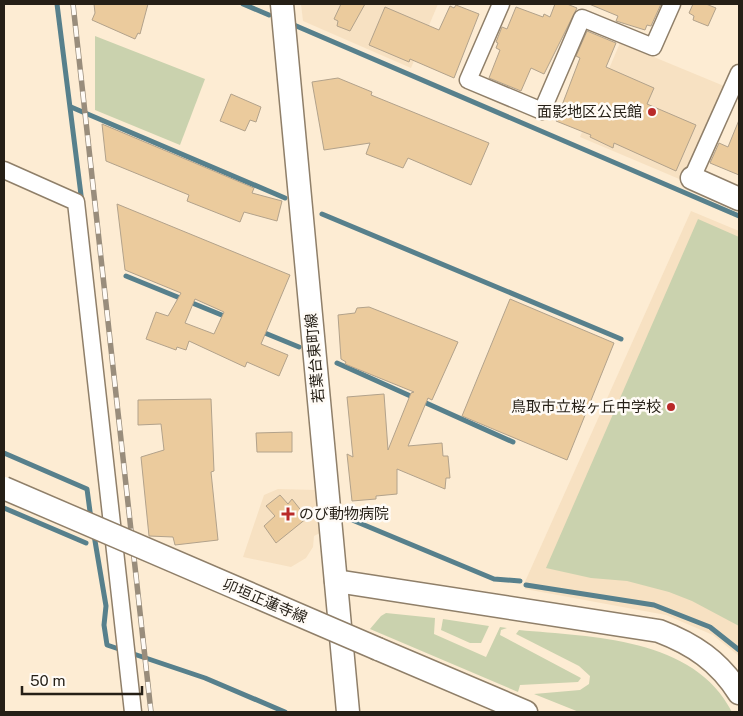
<svg xmlns="http://www.w3.org/2000/svg" width="743" height="716" font-family="'Public Sans','Noto Sans JP',sans-serif">
	<style>
		.built { fill: #f7e1c2 }
		.green { fill: #cad2ae }
		.lines { fill: none; stroke-linecap: round; stroke-linejoin: round }
		.stream { stroke: #57808c; stroke-width: 5 }
		.building { fill: #ebcb9d; stroke: #b2a28b; fill-rule: evenodd }
		.street-casing { stroke: #8f7f69; stroke-width: 19 }
		.secondary-casing { stroke: #8f7f69; stroke-width: 25 }
		.street { stroke: #fff; stroke-width: 16 }
		.secondary { stroke: #fff; stroke-width: 22 }
		.rail-casing { stroke: #998d7c; stroke-width: 5.5 }
		.rail { stroke: #fffbf6; stroke-width: 4; stroke-dasharray: 11; stroke-linecap: butt }
		.secondary-bridge-casing { stroke: #8f7f69; stroke-width: 25; stroke-linecap: butt }
		.secondary-bridge { stroke: #fff; stroke-width: 22 }
		.poi-dot { fill: #b92a29; stroke: #fffbf6; stroke-width: 2 }
		.labels { text-anchor: middle; stroke-width: 5; stroke-linejoin: round; paint-order: stroke }
		.poi-label { font-size: 15px; fill: #251f16; stroke: #fffbf6; text-anchor: end }
		.street-label { font-size: 15px; fill: #251f16; stroke: #fffbf6 }
	</style>
	<rect width="100%" height="100%" fill="#fdecd3"/>
	<g class="built">
		<path d="M301,4H438L411,68L303,21Z"/>
		<path d="M620,43L724,86L684,181L580,137Z"/>
		<path d="M691,211L739,231V656L713,635L666,615L525,589L524,584Z"/>
		<path d="M278,489L316,490L320,533L314,536L313,547L306,558L291,567L243,557L264,495Z"/>
	</g>
	<g class="green">
		<path d="M95,36L205,79L180,145L95,110Z"/>
		<path d="M698,219L739,237V626L692,601L669,592L627,581L591,578L546,568Z"/>
		<path d="M386,613L435,618L434,634L486,657L500,627L507,628L501,630L500,635L581,678L578,682L520,685L518,692L370,629L381,616Z"/>
		<path d="M443,619L489,626L481,643H470L441,630Z"/>
		<path d="M519,630C592,637 694,637 732,712H579L534,694L580,690L589,684L590,676L579,666L516,634Z"/>
	</g>
	<g class="lines">
		<g class="stream">
			<path d="M57,4L82,203"/>
			<path d="M243,4L269,15"/>
			<path d="M294,25L739,216"/>
			<path d="M71,107L285,198"/>
			<path d="M322,214L621,339"/>
			<path d="M126,276L229,318"/>
			<path d="M260,331L299,347"/>
			<path d="M337,363L513,442"/>
			<path d="M4,453L87,489L91,519"/>
			<path d="M4,508L86,543"/>
			<path d="M345,517L494,579L520,581"/>
			<path d="M94,535L106,606L104,625L107,645L205,678L285,712"/>
			<path d="M526,585L654,605L710,627L739,650"/>
		</g>
	</g>
	<g class="building">
		<path d="M94,4H148L140,34L138,33L135,39L92,20L95,13Z"/>
		<path d="M341,4H365L350,31L337,26L338,21L334,19Z"/>
		<path d="M555,4H567L577,8L544,74L531,68L521,91L489,78L500,50L496,48L498,43L496,42L502,27L507,29L516,7L543,17L544,14L550,17Z"/>
		<path d="M589,4H661L651,26L647,25L645,30L616,21L618,16Z"/>
		<path d="M693,4H706L716,8L708,26L693,20L694,16L689,13Z"/>
		<path d="M456,5L479,14L454,78L410,59L409,62L369,45L385,7L439,30L450,6L454,8Z"/>
		<path d="M587,31L616,43L606,67L654,88L647,104L696,125L676,171L614,143L613,148L590,137L591,135L556,121L580,58L576,56Z"/>
		<path d="M338,78L372,92L371,95L489,143L471,185L408,158L403,168L366,154L370,143L324,150L312,82Z"/>
		<path d="M231,94L261,107L256,122L250,120L245,131L220,121Z"/>
		<path d="M739,120V175L710,163L719,143L728,147Z"/>
		<path d="M102,124L254,188L252,193L282,201L277,221L244,212L240,222L187,201L189,195L106,161Z"/>
		<path d="M117,204L290,275L261,344L288,355L279,376L247,362L245,367L189,341L186,350L177,347L176,350L146,339L156,312L168,316L181,293L125,270ZM195,299L224,312L214,334L185,323Z"/>
		<path d="M510,299L614,343L567,460L462,416Z"/>
		<path d="M369,307L458,342L432,400L428,398L408,446L442,443L443,456H448L450,478H446L445,489L397,469V494L376,496V499L352,501L347,454L353,457L347,397L384,394L388,450L411,393L414,392L345,364L346,362L341,359L338,315L355,313L357,308Z"/>
		<path d="M211,399L214,471L211,472L218,540L175,545L173,537L149,536L141,457L164,450L161,424L138,425V400Z"/>
		<path d="M292,432V452H257L256,433Z"/>
		<path d="M280,495L288,504L292,499L307,518L276,543L264,526L275,516L266,506Z"/>
	</g>
	<g class="lines">
		<g class="street-casing">
			<g id="street">
				<path d="M501,4L468,80L542,111L582,18L653,47L672,4"/>
				<path d="M4,170L76,202L133,712"/>
				<path d="M692,178L739,73"/>
			</g>
		</g>
		<g class="secondary-casing">
			<g id="secondary">
				<path d="M282,4L348,712"/>
				<path d="M692,178L739,199"/>
				<path d="M336,581L659,631C693,644 719,661 739,693"/>
				<path d="M378,649L526,712"/>
			</g>
		</g>
		<use href="#street" class="street"/>
		<use href="#secondary" class="secondary"/>
		<g class="rail-casing">
			<path id="rail" d="M73,4L151,712"/>
		</g>
		<use href="#rail" class="rail"/>
		<g class="secondary-bridge-casing">
			<path id="secondary-bridge" d="M4,488L378,649"/>
		</g>
		<use href="#secondary-bridge" class="secondary-bridge"/>
	</g>
	<g class="poi-dot">
		<circle cx="652" cy="112" r="5"/>
		<circle cx="671" cy="407" r="5"/>
		<path d="M285.5 506.5h5v5h5v5h-5v5h-5v-5h-5v-5h5z"/>
	</g>
	<g class="labels">
		<g class="poi-label">
			<text x="642" y="117">面影地区公民館</text>
			<text x="661" y="412">鳥取市立桜ヶ丘中学校</text>
			<text x="299" y="519" text-anchor="start">のび動物病院</text>
		</g>
		<g class="street-label">
			<text transform="translate(315 358) rotate(-95)" y="5">若葉台東町線</text>
			<text transform="translate(265 601) rotate(23)" y="5">卯垣正蓮寺線</text>
		</g>
	</g>
	<rect width="743" height="716" fill="none" stroke="#251f16" stroke-width="10"/>
	<path d="M22 686v8h120v-8" fill="none" stroke="#251f16" stroke-width="2.5"/>
	<text x="30" y="686" font-size="15" fill="#251f16" stroke="#fffbf6" stroke-width="4" paint-order="stroke">50 m</text>
</svg>
